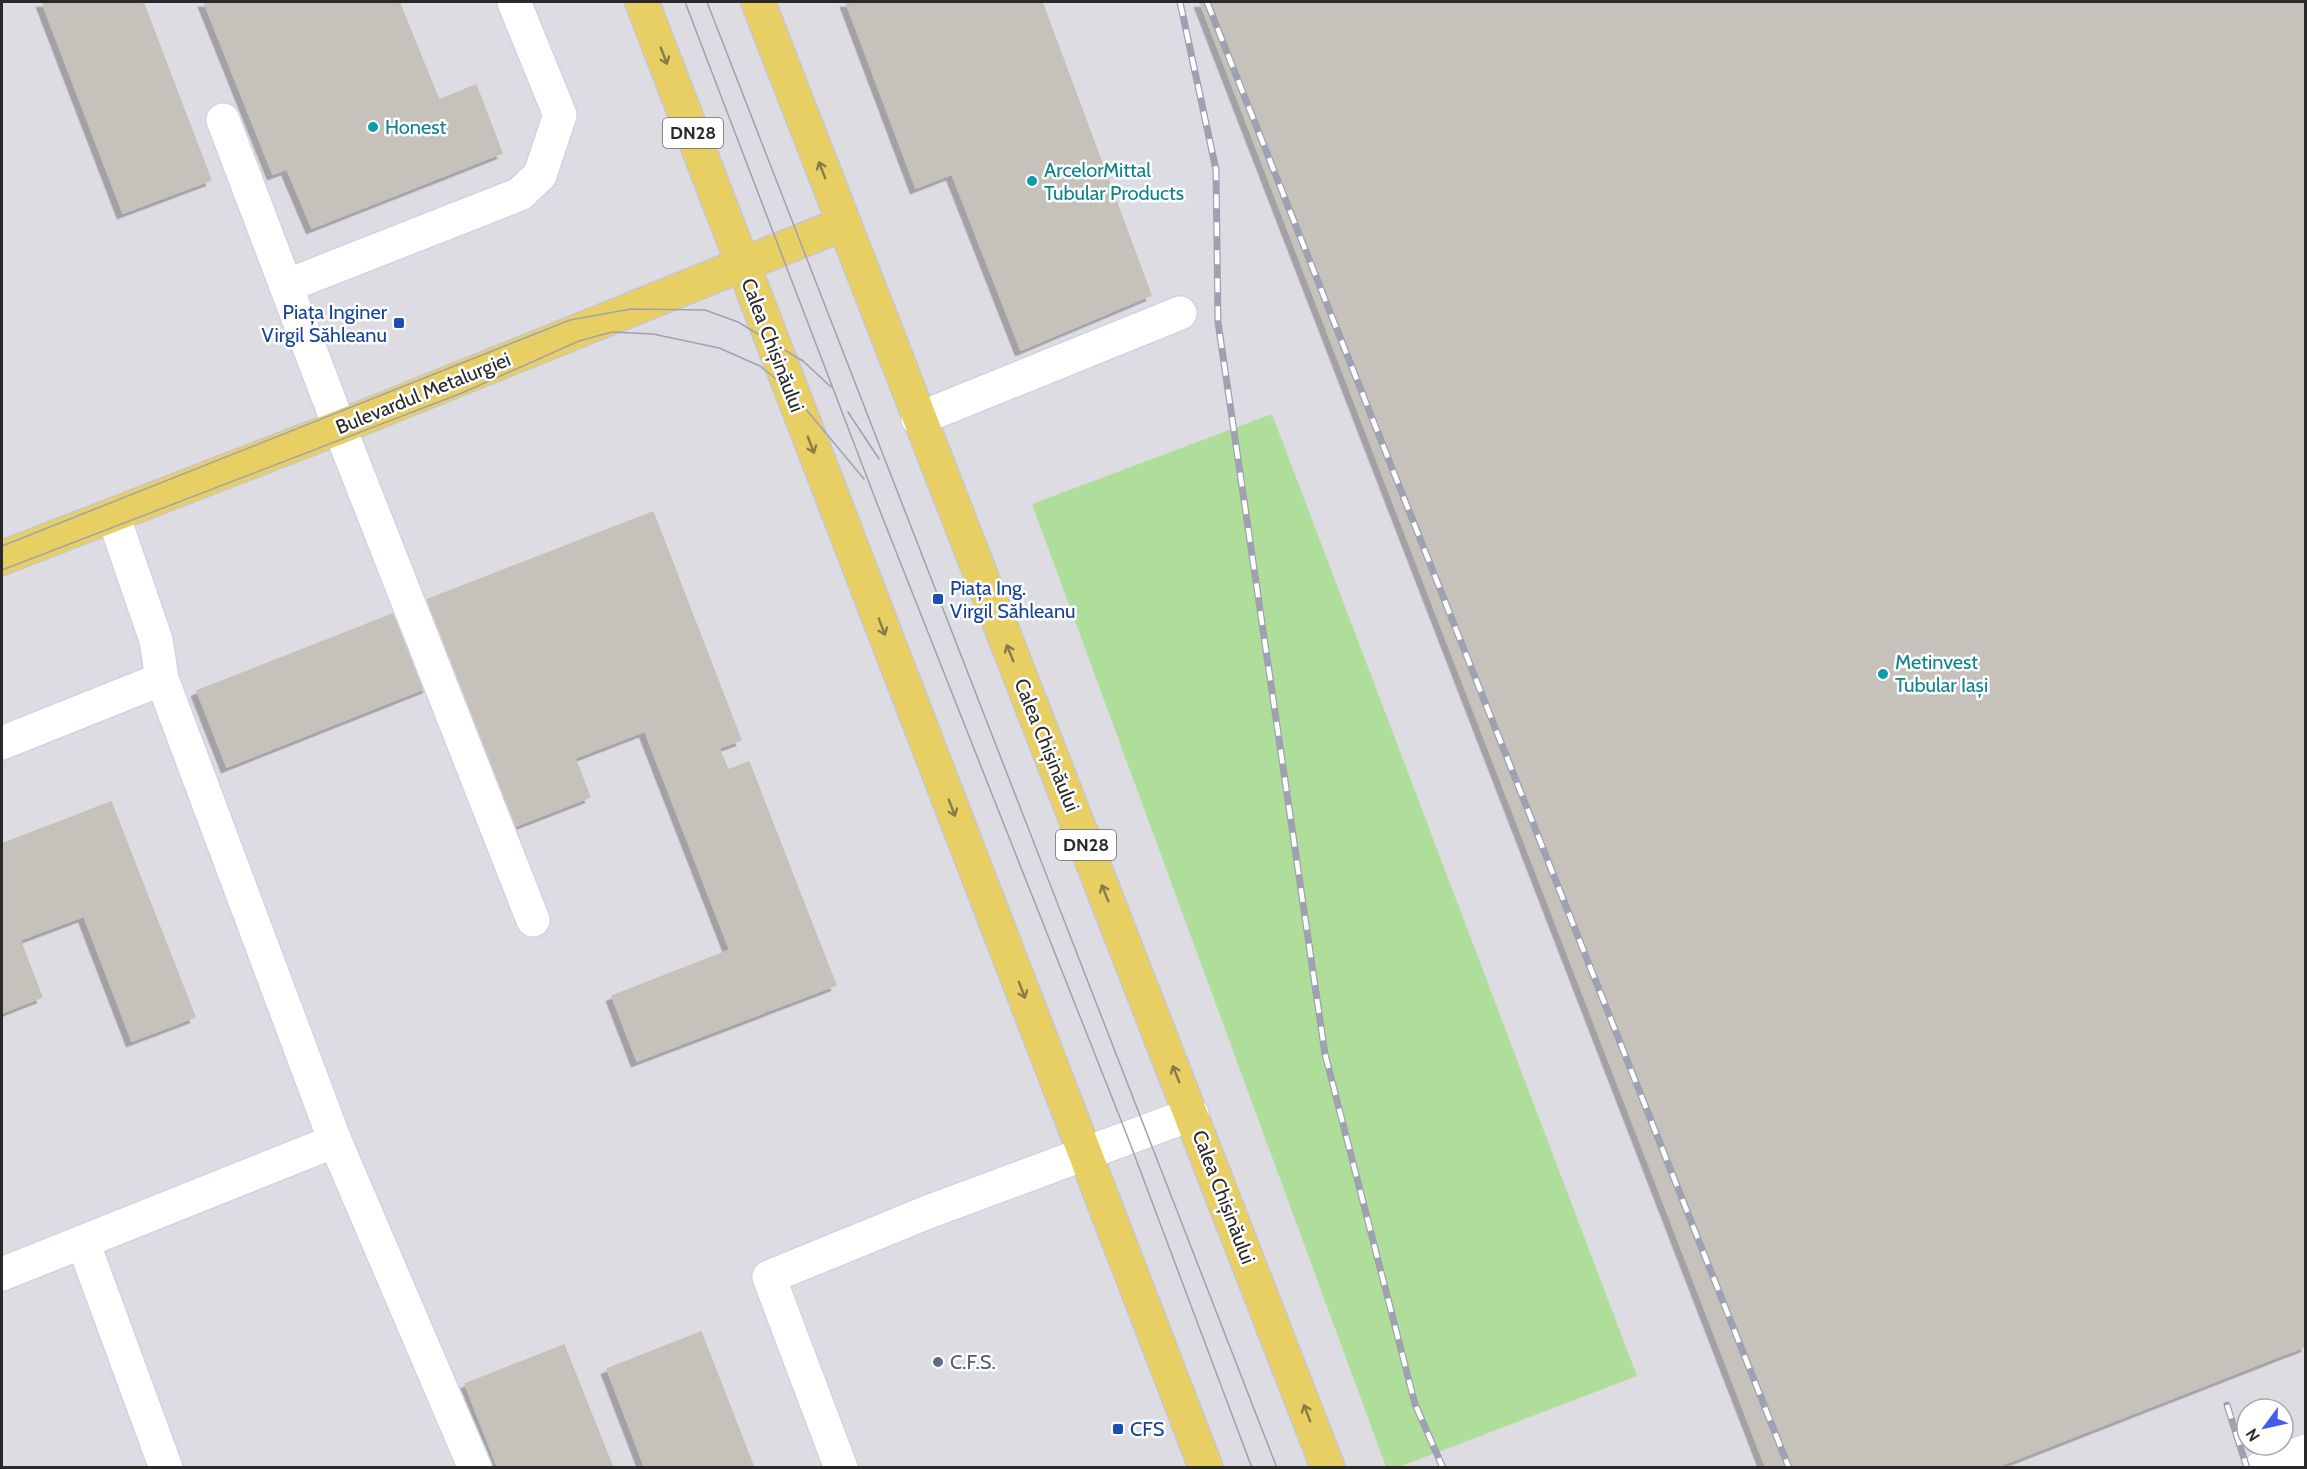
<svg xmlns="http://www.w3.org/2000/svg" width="2307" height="1469" font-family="Cabin,sans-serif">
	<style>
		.industrial { fill: #dedce3; fill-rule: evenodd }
		.green { fill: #afde9b }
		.building { fill: #c6c2bb; stroke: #c6c1b6; stroke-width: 1.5; filter: url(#shadow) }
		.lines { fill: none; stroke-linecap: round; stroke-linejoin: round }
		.minor-casing { stroke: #d1d3e1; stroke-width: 36 }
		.major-casing { stroke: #c7c7c7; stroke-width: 36 }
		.minor { stroke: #fff; stroke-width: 33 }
		.major { stroke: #e8cf63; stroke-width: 33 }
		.tram { stroke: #9fa1b2; stroke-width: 1.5 }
		.rail-casing { stroke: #9fa1b2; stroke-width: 7 }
		.rail { stroke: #fff; stroke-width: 4.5; stroke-dasharray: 14; stroke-linecap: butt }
		.oneway { stroke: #887c46 }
		.culture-dot { fill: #0f9aa8; stroke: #fff; stroke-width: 2 }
		.transit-dot { fill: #1a4fb4; stroke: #fff; stroke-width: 2 }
		.service-dot { fill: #5c6f8a; stroke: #fff; stroke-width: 2 }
		.labels { text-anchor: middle; stroke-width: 5; stroke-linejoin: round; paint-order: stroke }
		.shield { fill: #fff; stroke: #696969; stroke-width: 1.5 }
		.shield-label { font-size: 18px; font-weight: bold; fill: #292929 }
		.culture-label { font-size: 20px; fill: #0d838f; stroke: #fff; text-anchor: start }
		.transit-label { font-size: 20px; fill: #164399; stroke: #fff; text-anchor: start }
		.street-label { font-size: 20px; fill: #292929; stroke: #fff }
		.service-label { font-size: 20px; fill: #4e5e75; stroke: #fff; text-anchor: start }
	</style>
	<defs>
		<filter id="shadow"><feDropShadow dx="-5.5" dy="5.5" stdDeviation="0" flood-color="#0004"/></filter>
	</defs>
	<rect width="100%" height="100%" fill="#ebe5dc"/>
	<path class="industrial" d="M2,2H2305V1467L2,1468ZM2247,1409H2283V1445H2247Z"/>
	<path class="green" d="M1272,414L1637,1376L1399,1467H1386L1032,504Z"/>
	<g class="building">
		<path d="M42,2H143L211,180L123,213Z"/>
		<path d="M204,2H399L439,100L476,85L502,153L312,228L287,169L273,174Z"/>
		<path d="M846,2H1042L1151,295L1021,350L952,174L916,188Z"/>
		<path d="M1200,2H2306V1346L1994,1468H1766Z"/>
		<path d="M653,512L741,740L660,770L645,731L575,758L590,797L513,827L424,601Z"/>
		<path d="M398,612L428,687L227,767L197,691Z"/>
		<path d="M719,748L728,770L749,762L810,919L730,950L660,770Z"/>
		<path d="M111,802L195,1017L132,1041L84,916L20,940L42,997L2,1013V844Z"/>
		<path d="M810,919L836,985L637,1061L612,996Z"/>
		<path d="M701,1332L754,1468H645L607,1369Z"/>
		<path d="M564,1345L613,1468H498L465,1384Z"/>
	</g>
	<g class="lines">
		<g class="minor-casing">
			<g id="minor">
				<path d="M223,120L344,439L533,920"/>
				<path d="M286,286L520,194L540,175L560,115L514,2"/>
				<path d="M918,419L1180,313"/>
				<path d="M113,515L156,640L162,679L335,1141L475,1468"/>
				<path d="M2,743L162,679"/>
				<path d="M83,1242L166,1468"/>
				<path d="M2,1274L335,1141"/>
				<path d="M841,1468L769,1277L928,1212L1192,1114"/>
				<path d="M2261,1468L2306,1451"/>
			</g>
		</g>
		<g class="major-casing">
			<g id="major">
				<path d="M642,2L1206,1468"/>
				<path d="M758,2C945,491 1140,978 1328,1468"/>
				<path d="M2,558L340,427L843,224"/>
			</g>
		</g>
		<use href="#minor" class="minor"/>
		<use href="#major" class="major"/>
		<g class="tram">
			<path d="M685,2L878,506L1128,1138L1252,1468"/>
			<path d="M707,2L1277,1468"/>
			<path d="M848,412L879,459"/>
			<path d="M2,546L570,320L631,309L705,310L738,322L803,361L831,387"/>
			<path d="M2,570L462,393L579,341L612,332L653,334L719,348L760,366L790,390L864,479"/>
		</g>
		<g class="rail-casing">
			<g id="rail">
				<path d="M1180,2L1216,170L1218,322L1325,1054L1415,1404L1443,1468"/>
				<path d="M1207,2L1789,1468"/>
				<path d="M2227,1405L2247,1468"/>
			</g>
		</g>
		<use href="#rail" class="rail"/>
	</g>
	<defs><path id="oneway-shaft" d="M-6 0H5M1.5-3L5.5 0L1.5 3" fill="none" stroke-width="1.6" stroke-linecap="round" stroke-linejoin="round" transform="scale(1.5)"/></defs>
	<g class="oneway">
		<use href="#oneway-shaft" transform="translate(664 56) rotate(69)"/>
		<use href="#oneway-shaft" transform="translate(822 170) rotate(-111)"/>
		<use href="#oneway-shaft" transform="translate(811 445) rotate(69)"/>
		<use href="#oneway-shaft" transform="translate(882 627) rotate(69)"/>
		<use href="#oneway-shaft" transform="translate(1010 653) rotate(-112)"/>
		<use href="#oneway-shaft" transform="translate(952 808) rotate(69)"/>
		<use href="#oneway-shaft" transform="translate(1105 893) rotate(-112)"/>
		<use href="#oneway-shaft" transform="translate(1022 990) rotate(69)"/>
		<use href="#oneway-shaft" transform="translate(1176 1074) rotate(-112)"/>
		<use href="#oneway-shaft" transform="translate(1307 1413) rotate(-111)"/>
	</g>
	<g class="culture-dot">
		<circle cx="373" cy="127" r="6"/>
		<circle cx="1032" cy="181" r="6"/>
		<circle cx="1883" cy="674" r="6"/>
	</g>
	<g class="transit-dot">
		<rect x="393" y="317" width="12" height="12" rx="3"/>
		<rect x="932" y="593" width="12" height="12" rx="3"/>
		<rect x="1112" y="1423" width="12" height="12" rx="3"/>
	</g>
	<circle class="service-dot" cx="938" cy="1362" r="6"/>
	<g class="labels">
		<g class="shield">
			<rect x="663" y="118" width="60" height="30" rx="4.5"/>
			<rect x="1056" y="830" width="60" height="30" rx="4.5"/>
		</g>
		<g class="shield-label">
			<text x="693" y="139">DN28</text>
			<text x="1086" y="851">DN28</text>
		</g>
		<g class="culture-label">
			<text x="385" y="134">Honest</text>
			<text x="1044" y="177">ArcelorMittal<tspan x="1044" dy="23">Tubular Products</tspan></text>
			<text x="1895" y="669">Metinvest<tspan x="1895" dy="23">Tubular Iași</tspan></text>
		</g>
		<g class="transit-label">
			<text x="387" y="319" text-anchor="end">Piața Inginer<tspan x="387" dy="23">Virgil Săhleanu</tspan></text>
			<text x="950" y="595">Piața Ing.<tspan x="950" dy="23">Virgil Săhleanu</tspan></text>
			<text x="1130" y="1436">CFS</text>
		</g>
		<g class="street-label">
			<text transform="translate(773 345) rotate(69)" y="7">Calea Chișinăului</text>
			<text transform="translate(423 393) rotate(-22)" y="7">Bulevardul Metalurgiei</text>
			<text transform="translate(1047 745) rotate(68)" y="7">Calea Chișinăului</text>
			<text transform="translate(1224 1197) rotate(69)" y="7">Calea Chișinăului</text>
		</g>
		<g class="service-label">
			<text x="950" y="1369">C.F.S.</text>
		</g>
	</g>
	<rect width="2307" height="1469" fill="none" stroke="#292929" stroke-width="6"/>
	<g transform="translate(2265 1427) rotate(237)"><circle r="28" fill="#ffffff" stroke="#a9a9a9" stroke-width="1.5"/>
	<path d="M0-4.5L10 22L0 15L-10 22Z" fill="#445cef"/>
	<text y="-9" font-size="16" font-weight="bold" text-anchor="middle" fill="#292929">N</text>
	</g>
</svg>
